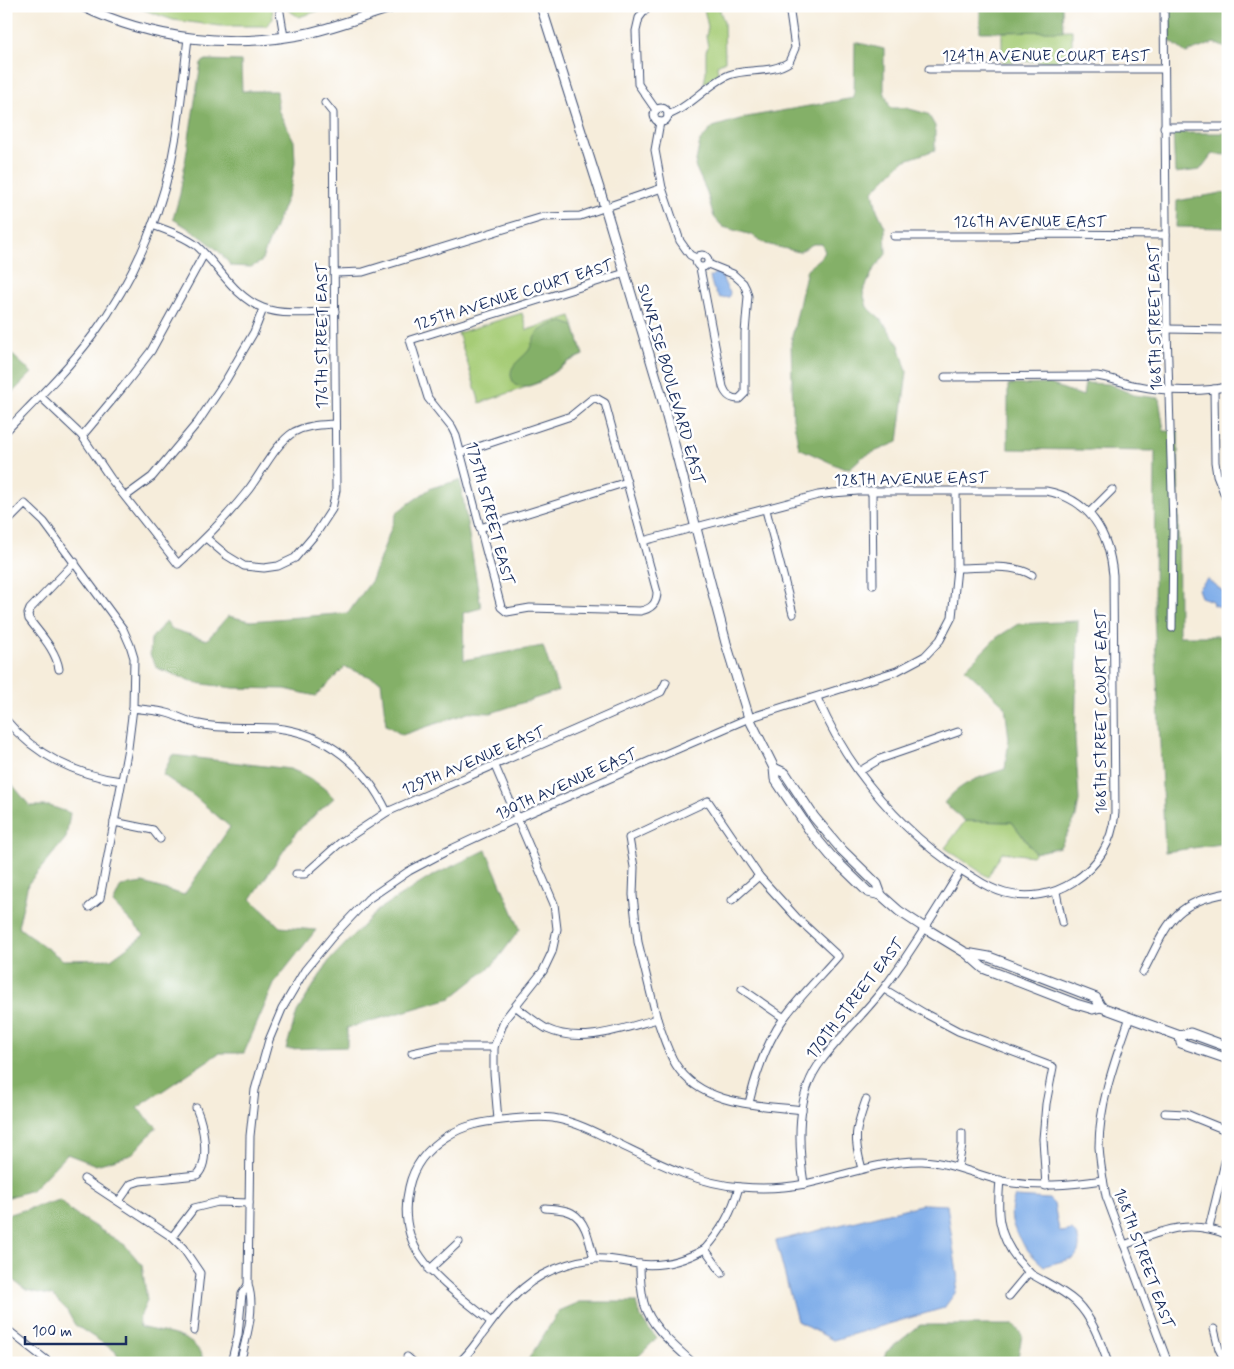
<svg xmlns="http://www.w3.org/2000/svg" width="1234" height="1369" font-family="Mynerve,sans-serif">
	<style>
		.green { fill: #a6cc76; stroke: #607e6a }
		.forest { fill: #84b067; stroke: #507062 }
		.water { fill: #7fade9; stroke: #4d6ea4 }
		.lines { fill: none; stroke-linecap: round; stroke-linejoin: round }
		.minor-casing { stroke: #3c4c71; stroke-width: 9 }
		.tertiary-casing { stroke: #3c4c71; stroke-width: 11 }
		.minor { stroke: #fff; stroke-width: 7 }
		.tertiary { stroke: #fff; stroke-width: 9 }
		.labels { text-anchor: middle; stroke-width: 5; stroke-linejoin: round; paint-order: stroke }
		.street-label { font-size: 16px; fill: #1b2f5e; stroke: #fff }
	</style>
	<rect width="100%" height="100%" fill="#fff"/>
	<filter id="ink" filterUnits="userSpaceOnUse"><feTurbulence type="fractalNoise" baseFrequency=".02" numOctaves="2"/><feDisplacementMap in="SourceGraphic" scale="10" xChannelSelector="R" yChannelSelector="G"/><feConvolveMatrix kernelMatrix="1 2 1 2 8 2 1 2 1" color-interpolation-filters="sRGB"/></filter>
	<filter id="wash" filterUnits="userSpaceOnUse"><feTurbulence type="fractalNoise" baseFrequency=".0096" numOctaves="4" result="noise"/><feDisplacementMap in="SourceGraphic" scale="20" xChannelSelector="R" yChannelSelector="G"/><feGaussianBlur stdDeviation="1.12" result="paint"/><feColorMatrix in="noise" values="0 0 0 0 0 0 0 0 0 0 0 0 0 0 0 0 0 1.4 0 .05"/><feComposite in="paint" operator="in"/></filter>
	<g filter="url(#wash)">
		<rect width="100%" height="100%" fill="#f6eddb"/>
		<g class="green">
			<path d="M133,6H272L273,19L266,26H220L173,20Z"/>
			<path d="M288,6H333L299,17L288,10Z"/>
			<path d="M706,6H721L720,11L724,22L725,61L717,65L718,73L704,84L706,72V51L708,47L706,36L708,27L704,9Z"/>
			<path d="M1072,30V61L1002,62V32Z"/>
			<path d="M522,313L527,330L571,316L583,355L570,361L538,383L480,403L458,333Z"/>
			<path d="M965,821L1012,822L1035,853L1032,856L1002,852L988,877L945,848Z"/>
		</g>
		<g class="forest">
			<path d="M980,6H1062L1063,31L980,32Z"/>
			<path d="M1169,6H1228V49L1214,43L1186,53L1170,41Z"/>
			<path d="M855,42L884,49V91L890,108H906L928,114L935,126V150L903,161L873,191L877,210L885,227L886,254L873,271L863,292L867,307L881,319L899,345L907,372L898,442L862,457L850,468L840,467L799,448L793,418L791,342L807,269L821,258L825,252L822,244H813L799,252L766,244L752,235L723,227L714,217L706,190L695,166L700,141L713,127L747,117L854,98Z"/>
			<path d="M206,60L241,61L242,91H277L278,110L294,141L295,162L291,187L261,262L251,267L231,266C216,245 195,232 173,219L180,194L201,63Z"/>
			<path d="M1173,133H1228V155L1212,154L1200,170L1175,173Z"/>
			<path d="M1221,193L1228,194V228L1176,227L1177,201Z"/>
			<path d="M563,322L574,326L583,355C578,357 573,359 568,362C551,372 536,391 515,385C503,367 521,361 529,350C533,343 534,334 541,330C547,326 556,323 563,322Z"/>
			<path d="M6,349L32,373L6,399Z"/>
			<path d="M1085,383L1109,384L1134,395L1159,398L1164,431H1178L1179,636H1228V843L1165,852L1154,613L1155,451L1008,449V385L1050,384L1083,396Z"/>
			<path d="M460,480L481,608L463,613L464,660L543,646L558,691L491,713L471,712L402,735L386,725L381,681L345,667L316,696L285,689L233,688L196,683L157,668L150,655L151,639L166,621L172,629L207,640L228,616L251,621L348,613L372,580L397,512L431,488Z"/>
			<path d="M1078,621L1075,738L1079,800L1076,817L1060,847L1035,853L1012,822L965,821L944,803C961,782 980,777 1005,769L1009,739L1005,706L965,669L996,638L1018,624Z"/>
			<path d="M172,755L290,769C308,776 321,784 334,798L297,831L251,899L280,927L316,930L275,982L244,1053H219L137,1108L157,1127L131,1155L96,1165L67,1154L32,1190L6,1198V777L30,806H50L70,813L66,838L28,884L18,927L63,960L111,959L144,935L113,903L121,886L143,883L184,895L230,827L194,796L163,775Z"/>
			<path d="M486,850L520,929L494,964L451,998L347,1028V1047L286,1049L297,1012L329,961L378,910L432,876Z"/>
			<path d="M60,1200L73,1213L125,1245L142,1265L147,1301L139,1319L140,1327C164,1334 198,1333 204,1363H121L115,1351L75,1325L66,1309L53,1296L26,1290L6,1275V1215Z"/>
			<path d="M580,1302H636C640,1319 645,1325 657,1338L632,1363H526L559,1311Z"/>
			<path d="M920,1325H1014L1022,1335L1017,1363H883L886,1352Z"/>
		</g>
		<g class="water">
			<path d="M717,272C724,276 724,286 730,292L729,297L720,298L713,288L710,277Z"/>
			<path d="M1207,579L1228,595V609L1213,605L1212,601L1201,597L1198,589Z"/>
			<path d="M1015,1197L1049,1199L1054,1204L1059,1230L1062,1232L1072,1230C1080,1238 1082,1249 1074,1258L1044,1266C1025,1250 1002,1223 1015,1197Z"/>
			<path d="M924,1204L947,1205L958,1280L955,1293L944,1308L833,1340L797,1321L776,1241Z"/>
		</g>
	</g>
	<g filter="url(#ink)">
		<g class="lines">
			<g class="minor-casing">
				<g id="minor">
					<path d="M279,6L284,37"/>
					<path d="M648,6L639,18L636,31L638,84L656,110"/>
					<path d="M1164,6L1167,329L1173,526L1172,628"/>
					<path d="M929,69H1164"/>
					<circle cx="661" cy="115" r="7"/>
					<path d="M668,115C690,107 709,83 729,75C748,68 771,74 789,62L795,48L789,6"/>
					<path d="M660,122L655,150L662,188L680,241L690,255L696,258"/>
					<path d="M1164,127H1228"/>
					<path d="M152,225C167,230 184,236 197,246C219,266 234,297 263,308C282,316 315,312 335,311"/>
					<path d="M894,236H1008L1045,234L1166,235"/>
					<circle cx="702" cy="261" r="6"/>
					<path d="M700,268L723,387C726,395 730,399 739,399L745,393V333L748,296L746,289L743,283L733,274L708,264"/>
					<path d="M335,273L363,272L543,217L580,216L662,188"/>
					<path d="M1167,329L1228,330"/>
					<path d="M945,377L1097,376C1112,378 1124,384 1139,386C1160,391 1207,393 1228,386"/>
					<path d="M1214,389L1215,462L1217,475L1228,503"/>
					<path d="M40,396L82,436L111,479L178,564C203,541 228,516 249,489C262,472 276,443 294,432C307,425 321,425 335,424"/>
					<path d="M6,431C36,400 67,370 93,335C136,277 165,207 176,136C181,104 184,71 188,38"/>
					<path d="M82,436L123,387L151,351L204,254"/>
					<path d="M460,453L571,416L592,399L596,398L605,403L657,592C657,604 651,609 640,611L530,608L507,612L501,607L456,436L452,428L428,398L410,340L625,273"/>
					<path d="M872,491L873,585"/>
					<path d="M126,496L152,477L198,422L226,380L254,332L263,309"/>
					<path d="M766,510L793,614"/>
					<path d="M1090,512L1112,490"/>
					<path d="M6,523L25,504L44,522L123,629L130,645L134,658L133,708L128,748L100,898L89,907"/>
					<path d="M480,528L627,482"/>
					<path d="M206,538L226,555L244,566L264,568L278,566L295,558L317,532L332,509L336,490L333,113L325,103"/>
					<path d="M643,541L818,495L833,493L858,491H1046C1090,499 1109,533 1113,575L1115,813C1112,843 1098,866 1073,882C1053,895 1028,899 1005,893C994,890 983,884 974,878C934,855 898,822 869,785C848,759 831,729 817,698"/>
					<path d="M957,568C981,568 1011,563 1032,575"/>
					<path d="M59,669C56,650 40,634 29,619L28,614L30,609L75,562"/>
					<path d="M133,708C144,710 156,710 167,713C178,716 188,722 199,724C224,730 251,726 276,728C327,733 366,767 387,812"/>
					<path d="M6,720C35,755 76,775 121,781"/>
					<path d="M495,766L554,904L557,929L552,952L543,971L505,1019L494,1047V1073L498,1120"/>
					<path d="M860,771L880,759L958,732"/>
					<path d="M114,822L153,830L160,839"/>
					<path d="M296,874H305L340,843L387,812L661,692L666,682"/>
					<path d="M1056,892L1062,922"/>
					<path d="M732,900L759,876"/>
					<path d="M1143,972C1167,927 1171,902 1228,893"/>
					<path d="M742,989L784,1018"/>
					<path d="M884,989L924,1013L958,1031L1053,1067L1046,1104L1043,1139L1046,1186"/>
					<path d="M516,1007C526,1014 536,1023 547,1029C581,1045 624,1028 657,1019C663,1035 667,1051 676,1065C702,1106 760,1105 802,1110"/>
					<path d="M1130,1017C1116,1058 1099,1102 1099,1147C1100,1164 1103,1179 1106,1196L1168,1363"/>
					<path d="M657,1019L638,942L633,895L634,867L629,838L708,801L759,876L797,918L838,956C820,977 800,996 784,1018C766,1043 756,1073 749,1103"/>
					<path d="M412,1053L440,1047H494"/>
					<path d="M1165,1113L1186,1114L1228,1131"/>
					<path d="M958,1167L962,1146V1133"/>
					<path d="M862,1169C853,1137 855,1131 866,1100"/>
					<path d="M84,1179L172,1237L183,1248L200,1273L194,1331"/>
					<path d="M1000,1180C997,1212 997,1234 1018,1260C1022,1264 1026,1270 1031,1274C1046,1283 1063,1290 1076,1302C1093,1319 1100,1341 1108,1363"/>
					<path d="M804,1184C798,1144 795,1094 822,1060C841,1035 865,1013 884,988C912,951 936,910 961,870"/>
					<path d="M119,1201L131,1184L140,1181L197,1175C211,1162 203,1124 196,1108"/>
					<path d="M545,1208C554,1209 565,1209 572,1213C587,1221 590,1245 594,1259"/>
					<path d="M1209,1228L1228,1150"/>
					<path d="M172,1237L194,1208L218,1202L249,1203"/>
					<path d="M1124,1245C1162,1231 1188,1218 1228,1235"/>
					<path d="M640,1264C640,1278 641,1290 644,1303C651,1328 675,1346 693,1363"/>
					<path d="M429,1270L459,1242"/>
					<path d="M722,1273L705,1249C722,1230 732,1212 739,1187"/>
					<path d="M1009,1296L1029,1272"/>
					<path d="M491,1322C447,1285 393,1254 409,1187C414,1164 427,1149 446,1137C464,1125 482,1122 502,1120C519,1118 536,1116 553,1118C577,1122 599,1134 621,1145C660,1164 698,1184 741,1187C763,1189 784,1188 805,1184C844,1176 882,1160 922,1161C950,1162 976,1175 1002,1181C1037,1188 1069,1185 1103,1180"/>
					<path d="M1214,1329L1219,1349L1226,1363"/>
					<path d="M6,1334L9,1331L50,1363"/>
					<path d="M407,1357L414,1363"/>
					<path d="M231,1363L238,1335L242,1294L248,1285"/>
					<path d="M240,1363C246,1339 256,1308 248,1285L250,1136L255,1090L269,1040L282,1009L305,970L332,937L368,899L409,871L445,852L518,818L749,718L897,671L925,656L940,640L952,617L957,568L956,491"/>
					<path d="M458,1363C469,1355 477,1341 485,1331C500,1310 520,1287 542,1275C557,1267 576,1261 593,1259C608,1257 624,1262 639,1264C661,1267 685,1260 705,1249"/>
				</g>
			</g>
			<g class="tertiary-casing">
				<g id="tertiary">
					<path d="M82,6C151,40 233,49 309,33C339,26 367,15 397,6"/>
					<path d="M541,6L605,207L661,394L726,643L749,718L774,768L775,779L810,831L831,856L868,892L881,895"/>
					<path d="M774,768L785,773L814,817L842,850L877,884L881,895L899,911L925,928L966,953L983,968L1076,1004L1093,1009L1101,1007L1180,1036L1190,1033L1228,1047"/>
					<path d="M966,953L989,957L1096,998L1101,1007"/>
					<path d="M1180,1036L1181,1043L1228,1059"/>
				</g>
			</g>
			<use href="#minor" class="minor"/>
			<use href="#tertiary" class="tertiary"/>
		</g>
	</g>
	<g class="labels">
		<g class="street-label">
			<text x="1046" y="61">124TH AVENUE COURT EAST</text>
			<text x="1030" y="227">126TH AVENUE EAST</text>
			<text transform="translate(513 294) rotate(-17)" y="6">125TH AVENUE COURT EAST</text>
			<text transform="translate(1154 317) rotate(-91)" y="6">168TH STREET EAST</text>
			<text transform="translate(321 336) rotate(-90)" y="6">176TH STREET EAST</text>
			<text transform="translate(672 384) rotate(74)" y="6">SUNRISE BOULEVARD EAST</text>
			<text transform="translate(911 478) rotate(-1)" y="6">128TH AVENUE EAST</text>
			<text transform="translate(491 513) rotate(75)" y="6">175TH STREET EAST</text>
			<text transform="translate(1100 712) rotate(-90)" y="6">168TH STREET COURT EAST</text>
			<text transform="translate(473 760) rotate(-23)" y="6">129TH AVENUE EAST</text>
			<text transform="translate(566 783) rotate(-24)" y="6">130TH AVENUE EAST</text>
			<text transform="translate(854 998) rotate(-52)" y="6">170TH STREET EAST</text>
			<text transform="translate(1145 1258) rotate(70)" y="6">168TH STREET EAST</text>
		</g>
	</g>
	<rect width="1234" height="1369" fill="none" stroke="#fff" stroke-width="25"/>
	<path d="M25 1336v8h101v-8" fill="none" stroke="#1b2f5e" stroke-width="2.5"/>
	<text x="32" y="1336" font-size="15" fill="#1b2f5e" stroke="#ffffff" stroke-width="4" paint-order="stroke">100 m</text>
</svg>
